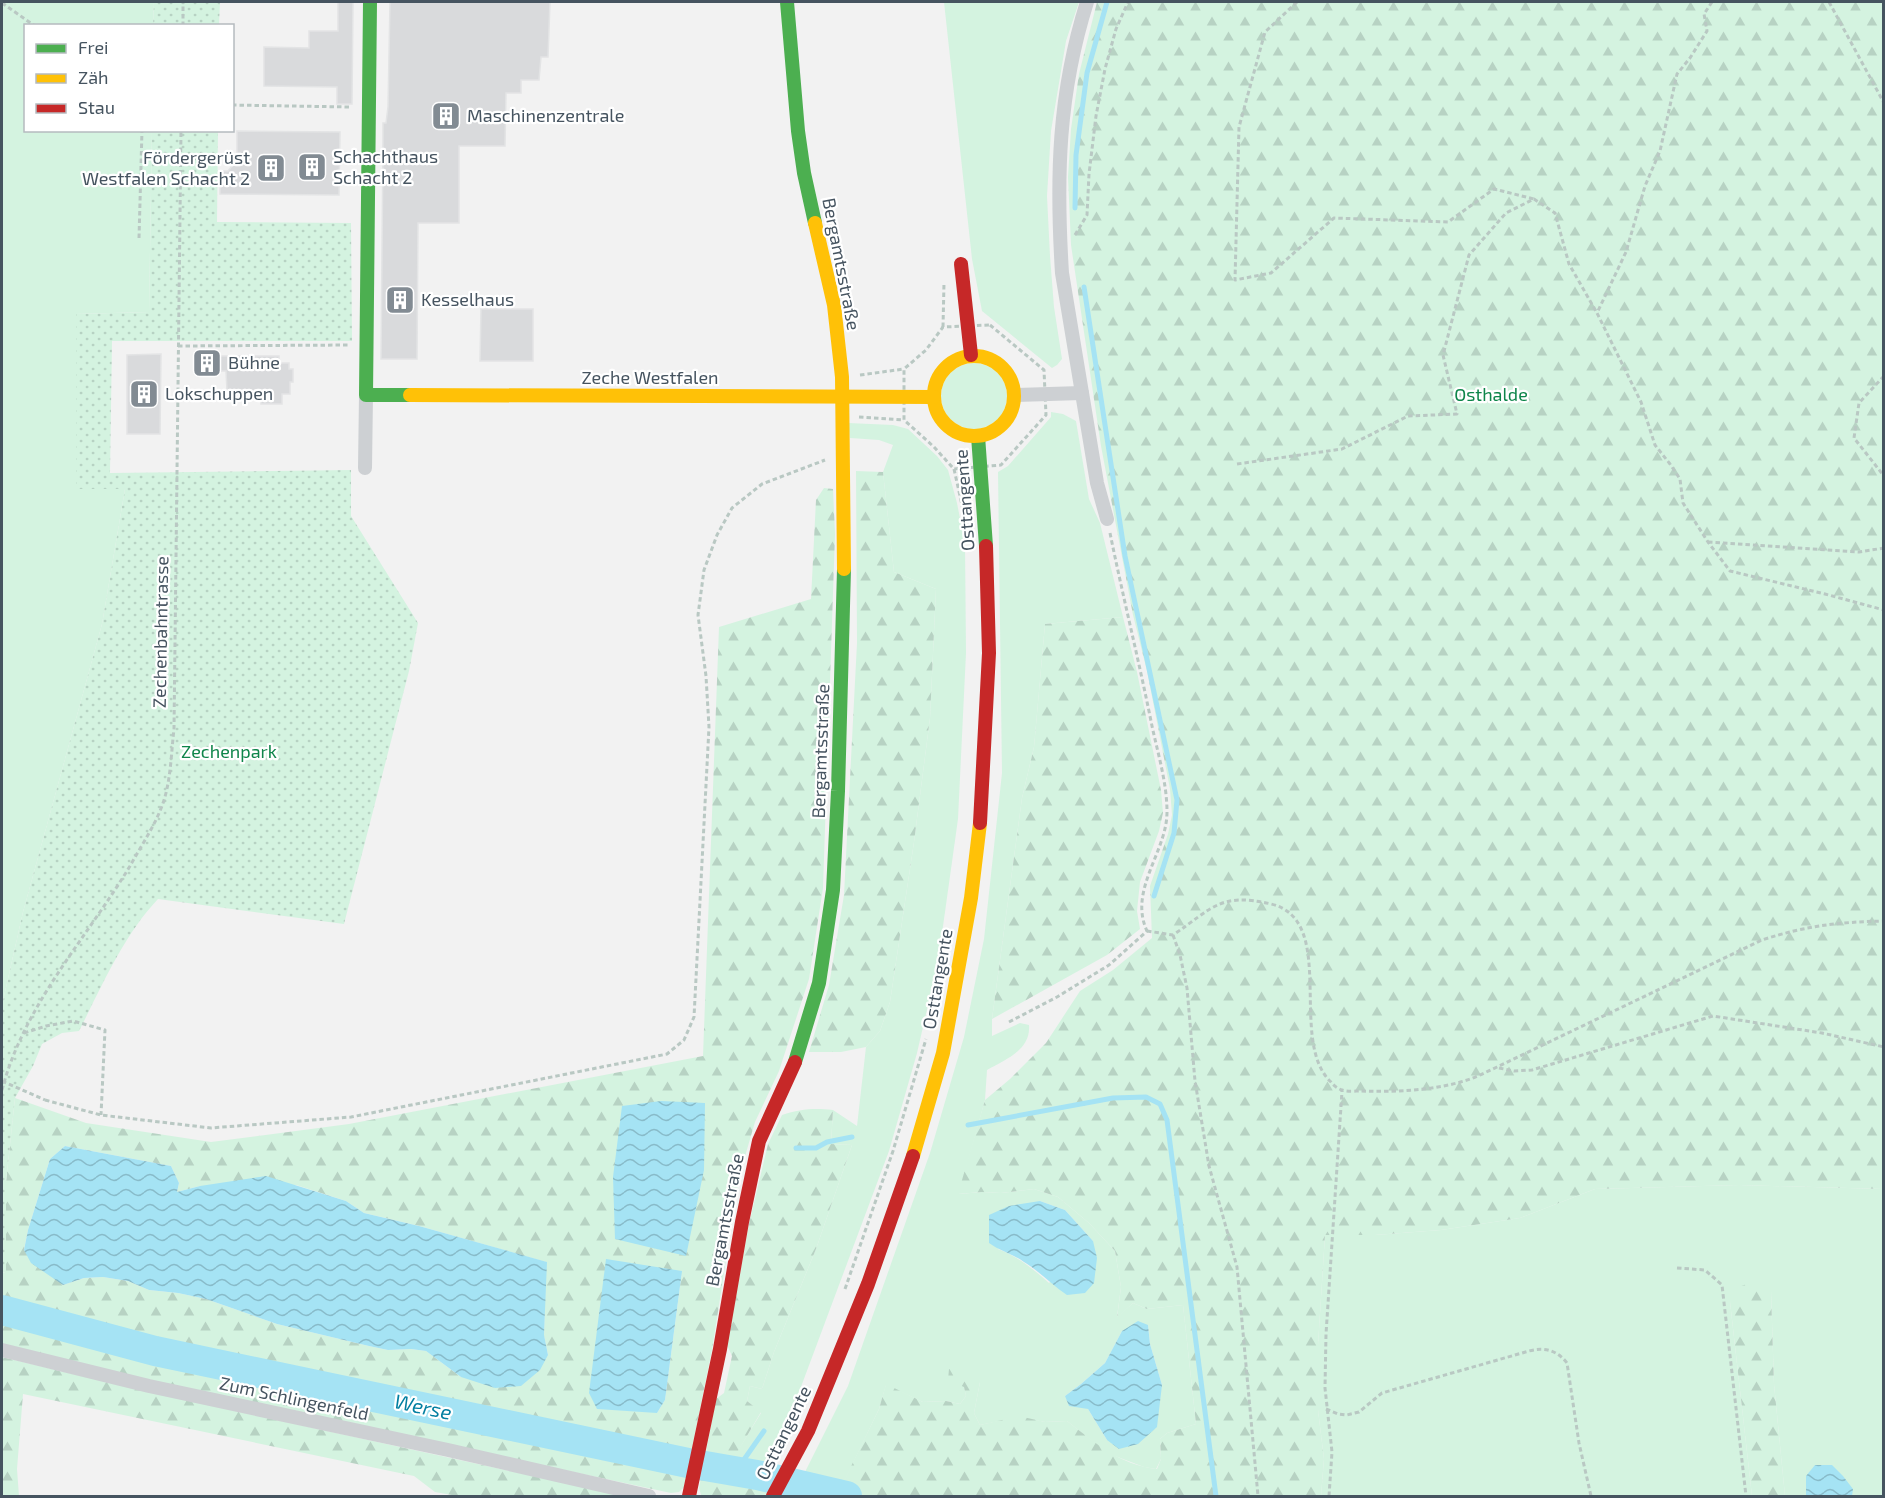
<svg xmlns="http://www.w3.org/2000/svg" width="1885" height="1498" font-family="'Exo 2',sans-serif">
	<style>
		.green { fill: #d4f3e0; fill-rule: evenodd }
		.forest { fill: url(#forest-firs); fill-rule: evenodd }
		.park { fill: url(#park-dots) }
		.water { fill: url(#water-waves) }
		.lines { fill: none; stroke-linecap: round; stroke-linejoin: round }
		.stream { stroke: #a5e3f4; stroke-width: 5 }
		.river { stroke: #a5e3f4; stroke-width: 30 }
		.building { fill: #d9dadc; stroke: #e3e4e5; stroke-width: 1.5 }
		.path { stroke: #b9c8c3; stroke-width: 3; stroke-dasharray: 4.5 3; stroke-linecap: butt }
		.street { stroke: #cdd0d3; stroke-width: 14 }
		.fast { stroke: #4caf50; stroke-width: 14 }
		.slow { stroke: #ffc107; stroke-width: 14 }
		.jam { stroke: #c62828; stroke-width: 14 }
		.path-bridge { stroke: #b9c8c3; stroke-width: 3; stroke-dasharray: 4.5 3; stroke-linecap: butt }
		.labels { text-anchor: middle; stroke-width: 4.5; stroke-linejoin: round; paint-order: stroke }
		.poi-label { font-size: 18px; fill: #465460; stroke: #fff; text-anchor: start }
		.street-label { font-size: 18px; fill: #465460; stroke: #fff }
		.park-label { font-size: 18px; fill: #0e854a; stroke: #fff }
		.water-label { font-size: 20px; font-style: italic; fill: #037fa1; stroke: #fff }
	</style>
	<defs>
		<pattern id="forest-firs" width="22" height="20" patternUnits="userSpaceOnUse" patternTransform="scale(1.5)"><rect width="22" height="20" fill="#d4f3e0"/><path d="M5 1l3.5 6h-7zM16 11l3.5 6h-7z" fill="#b7d2c3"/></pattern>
		<pattern id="park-dots" width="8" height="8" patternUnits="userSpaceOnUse" patternTransform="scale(1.5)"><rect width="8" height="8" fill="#d4f3e0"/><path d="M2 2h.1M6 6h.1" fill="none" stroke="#b7d2c3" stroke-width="1.8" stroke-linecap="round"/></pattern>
		<pattern id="water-waves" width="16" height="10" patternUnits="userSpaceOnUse" patternTransform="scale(1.5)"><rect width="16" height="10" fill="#a5e3f4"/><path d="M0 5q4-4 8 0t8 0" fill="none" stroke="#88bbc9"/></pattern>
	</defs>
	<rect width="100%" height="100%" fill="#f2f2f2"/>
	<g class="green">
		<path d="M2,2H154L153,25L26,26V130L152,131L149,312L76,314L77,489H125L102,624L23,912L2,1005Z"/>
		<path d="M944,2H1079L1066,41L1051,131L1047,196L1050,256L1054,307L1062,359L1057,365L1052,368L982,311L972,259Z"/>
		<circle cx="974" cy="396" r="33"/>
		<path d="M1051,412L1063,414L1076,421L1089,499L1100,523L1123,617L1045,624L1034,747L1022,798L992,1019V1036L1020,1023L1029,1025C1031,1050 1006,1059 987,1070L985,1100L959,1194L982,1192L1001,1193L1034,1189L1058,1197L1089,1223L1115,1251L1121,1287L1117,1317L1133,1303L1147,1309L1183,1305L1196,1424L1167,1433L1160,1439L1161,1459L1156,1469L1144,1467L1107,1453L1067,1421L1045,1422L1019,1417L980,1425L974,1413L980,1382L964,1386L966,1396L960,1404L946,1401L923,1402L886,1385L879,1409L843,1484L802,1478L848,1386L930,1153L964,1037L984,939L1002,773L998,472L1008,466L1051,417ZM1040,1201L1065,1210L1093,1241L1049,1283C1033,1269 1019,1257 998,1249ZM1148,1325L1150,1344L1162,1385L1107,1440L1088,1409L1065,1396L1081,1384L1105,1363L1122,1331Z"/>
		<path d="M848,423L893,425L908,429L937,456L948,470L957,503L965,544L966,653L958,819L938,962L917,1053L889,1151L786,1427L763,1472L729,1465L761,1413L747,1401L750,1386L762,1389L774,1352L816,1249L852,1145L831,1144L833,1110L857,1126L866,1047L880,1031L890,1002L914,842L930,718L936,589L894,572L883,472L893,445L879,440L850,438Z"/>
		<path d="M1739,1185L1883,1189V1496H1785L1774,1384L1771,1291L1730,1302L1752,1496H1321L1324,1459L1318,1410V1345L1325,1235H1375L1441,1230L1520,1218L1595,1189Z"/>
	</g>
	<g class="forest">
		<path d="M1097,2H1883V1189L1739,1185L1595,1189L1520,1218L1441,1230L1375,1235H1325L1318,1345V1410L1324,1459L1321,1496H711L701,1495L699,1488L716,1399L724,1393L732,1356L727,1345L749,1224L768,1144L782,1115C800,1109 814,1108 833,1110L831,1144L852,1145L816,1249L774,1352L762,1389L750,1386L747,1401L761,1412L727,1470L838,1493L879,1409L886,1384L923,1402L946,1401L960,1404L966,1396L964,1387L948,1380L949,1369L969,1372L980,1382L974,1413L980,1425L1019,1416L1045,1422L1067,1421C1097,1444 1118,1464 1157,1469L1161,1459L1160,1439L1167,1433L1196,1424L1183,1305L1147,1309L1133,1303L1117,1318L1121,1287L1115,1251L1089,1223L1058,1197L1034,1189L1001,1193L982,1192L958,1194L985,1100L1010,1079L1046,1043L1080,991L1113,970L1152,938L1150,886L1168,834L1172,815L1170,789L1147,671L1133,615L1101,446L1071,245L1068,177L1071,129L1079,74Z"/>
		<path d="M856,471L883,472L894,572L936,589L930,718L914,842L890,1002L880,1031L866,1047L841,1052H809L829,985L844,895L857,643Z"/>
		<path d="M824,488L833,489L835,534L823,888L809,979L779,1071L755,1122L739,1177L712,1350L684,1487L679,1492L671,1493L148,1381L2,1344V1272L5,1273L6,1182L15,1098L86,1123L211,1142L349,1124L703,1056L719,627L811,599L816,500ZM65,1146L171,1166L179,1183L177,1192L200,1186L296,1185L346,1201L364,1213L419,1226L546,1262L544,1336L548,1355L461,1377L426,1351L411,1349L388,1350L369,1346L277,1324L206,1299L178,1293L149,1290L128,1281L103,1277L84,1278L63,1285L24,1250L28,1230L50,1159ZM682,1271L665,1400L657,1413Z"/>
		<path d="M1123,617L1137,672L1161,790L1163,813L1159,831L1140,882L1137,911L1140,929L1107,955L992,1019L1022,798L1034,747L1045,624Z"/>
		<path d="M1752,1282L1771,1291L1774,1384L1785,1496H1752L1730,1302L1736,1288Z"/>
		<path d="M2,1357C208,1407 417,1450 624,1496H457L435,1492L414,1476L23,1394L17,1469L19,1496H2Z"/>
	</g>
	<g class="park">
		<path d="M154,2H220L219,25H153Z"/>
		<path d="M152,131H218L217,222L351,223L352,341H112L110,473L351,470V516L418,623L409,671L344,924L158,899C123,936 102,986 79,1031L62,1033L42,1044L33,1066L15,1098L6,1182V1273L2,1272V1005L23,912L102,624L125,489H76V314L149,312Z"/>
	</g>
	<g class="water">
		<path d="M661,1101L705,1103L704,1170L686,1256L615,1239L613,1177L622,1106Z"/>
		<path d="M65,1146L171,1166L179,1183L177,1192L200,1186L266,1176L346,1201L364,1213L419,1226L547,1262L544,1335L548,1355L540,1370L521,1386L495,1388L461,1377L426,1351L411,1349L388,1350L369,1346L277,1324L206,1299L178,1293L149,1290L128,1281L103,1277L84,1278L63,1285L31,1263L24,1250L28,1230L50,1159Z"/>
		<path d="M1040,1201L1065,1210L1093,1241L1097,1258L1094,1283L1085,1293L1067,1295C1052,1285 1039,1271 1024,1262C1013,1254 1000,1251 989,1243V1215L1009,1206Z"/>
		<path d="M606,1259L682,1271L665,1400L657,1413L597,1409L589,1393Z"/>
		<path d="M1138,1321L1148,1325L1150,1344L1162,1385L1157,1427L1138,1444L1119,1449L1107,1440L1088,1409L1069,1406L1065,1396L1081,1384L1105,1363L1122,1331Z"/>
		<path d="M1815,1465H1832L1843,1476L1853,1489L1852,1496H1806V1476Z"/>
	</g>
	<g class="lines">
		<g class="stream">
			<path d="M1075,208L1076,155L1087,73L1107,2"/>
			<path d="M1084,287L1125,556L1177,800L1174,833L1154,896"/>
			<path d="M968,1125L1113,1098L1146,1097L1160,1104L1167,1120L1216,1496"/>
			<path d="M796,1148H816L827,1142L852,1137"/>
			<path d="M736,1471L764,1431"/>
		</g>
		<path class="river" d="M2,1310L155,1351L688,1463L757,1475L847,1496"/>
	</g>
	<g class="building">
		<path d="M338,2H353L352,104H337V87L264,86V47L309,48V31H338Z"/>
		<path d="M390,2H550L548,57H541L539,80H521V93H506L505,146H459V223H418L417,359H381L383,141V123H386L388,107Z"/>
		<path d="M237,131L340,132L339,195L220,194V171H228L237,160Z"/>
		<path d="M481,309H533V361H480Z"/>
		<path d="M161,354L160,434H127V355Z"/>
		<path d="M196,356H279V363H289V369H293V382H290V394H282V404H261V392L227,391L226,371H196Z"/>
	</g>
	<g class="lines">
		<g class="path">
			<path d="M1297,2L1265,32L1239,127L1235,280L1271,273L1334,218L1448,222L1494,189L1534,199"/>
			<path d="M1712,2L1704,14L1707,31L1690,58L1677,74L1660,151L1645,186L1626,252L1597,313L1641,402L1655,445L1670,464L1680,479L1683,503L1708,542L1730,571L1825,594L1884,610"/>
			<path d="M1829,2L1884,103"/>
			<path d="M2,3L35,26"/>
			<path d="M183,26V2"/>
			<path d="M232,105L351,107"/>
			<path d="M1075,235L1087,215L1089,174L1096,116L1105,69L1116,29L1128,2"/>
			<path d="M139,238L142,130"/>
			<path d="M990,325L1044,370L1046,415L1001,465L954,469L934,447L904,420V369L926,350L943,327Z"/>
			<path d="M943,327L944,283"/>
			<path d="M178,346L350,345"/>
			<path d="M860,375L904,369"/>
			<path d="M1884,376L1859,403L1854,438L1884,476"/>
			<path d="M859,417L904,420"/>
			<path d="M1237,464L1342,449L1408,416L1457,414L1443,355L1469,255L1506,213L1534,199L1555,213L1569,264L1597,313"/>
			<path d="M954,469L964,514"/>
			<path d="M1110,533C1123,597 1139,661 1152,726C1158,754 1167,783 1167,812C1167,852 1128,890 1147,931"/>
			<path d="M1708,542L1859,552L1884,548"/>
			<path d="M1147,931L1173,935C1213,908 1220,892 1271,904C1339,920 1287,1041 1331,1082C1333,1085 1338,1089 1342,1090C1347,1092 1355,1091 1360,1091C1394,1092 1431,1091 1464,1081C1475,1078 1486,1072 1497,1067L1762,940C1805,926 1838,922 1884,921"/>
			<path d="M1173,935L1180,955L1187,988L1195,1081L1209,1166L1237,1267L1258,1496"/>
			<path d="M1009,1022L1057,997L1109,965L1147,931"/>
			<path d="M24,1033L46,1026L73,1021L105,1030L101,1115"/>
			<path d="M1499,1068L1514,1071L1532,1070L1713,1016L1822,1033L1884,1047"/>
			<path d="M2,1090C24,1005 86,939 130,866C141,846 154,827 162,806C171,782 171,754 174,729L181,130"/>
			<path d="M45,1100L101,1115L211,1128L351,1117L667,1054L684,1040L694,1017L709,727L706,676L698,615L704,570L717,535L732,508L762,484L825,460"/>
			<path d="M1677,1268L1705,1270L1722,1285L1746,1496"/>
			<path d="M845,1289L893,1151L926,1039"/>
			<path d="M1326,1409L1338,1414L1347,1415L1359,1412L1382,1393L1529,1351C1544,1347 1557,1350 1567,1363L1579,1443L1591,1496"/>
			<path d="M1329,1496L1332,1452L1325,1388L1326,1334L1342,1091"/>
		</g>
		<g class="street">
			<path d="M1087,2C1058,94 1056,177 1062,273L1097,483L1107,519"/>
			<path d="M1015,395L1082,393"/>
			<path d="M365,468L366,395"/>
			<path d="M2,1350L149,1386L448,1450L649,1496"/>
		</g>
		<g class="fast">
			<path d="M370,2L366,395H410"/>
			<path d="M787,2L798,131L804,173L815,223"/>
			<path d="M978,436L986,546"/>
			<path d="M795,1062L819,983L833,890L838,791L844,569"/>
		</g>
		<g class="slow">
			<path d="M815,223L834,305L842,377L844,569"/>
			<circle cx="974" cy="396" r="40"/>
			<path d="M410,395L934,397"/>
			<path d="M913,1156L943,1053L971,898L980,823"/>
		</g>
		<g class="jam">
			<path d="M961,264L971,355"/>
			<path d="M980,823L989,653L986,546"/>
			<path d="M689,1496L720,1349L742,1222L759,1141L795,1062"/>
			<path d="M773,1496L808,1431L868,1284L913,1156"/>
		</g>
		<path class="path-bridge" d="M2,1081L45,1100"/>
	</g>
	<defs>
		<g id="building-square" transform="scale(1.5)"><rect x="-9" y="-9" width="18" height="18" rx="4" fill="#828b93" stroke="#fff"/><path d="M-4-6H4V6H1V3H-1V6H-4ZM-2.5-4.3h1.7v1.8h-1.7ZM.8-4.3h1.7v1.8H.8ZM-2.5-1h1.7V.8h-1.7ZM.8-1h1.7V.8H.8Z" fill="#fff"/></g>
	</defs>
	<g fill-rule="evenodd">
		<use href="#building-square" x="446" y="116"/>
		<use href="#building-square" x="312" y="167"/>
		<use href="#building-square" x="271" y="168"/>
		<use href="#building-square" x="400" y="300"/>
		<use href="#building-square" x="207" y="363"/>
		<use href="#building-square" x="144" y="394"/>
	</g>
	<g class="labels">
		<g class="poi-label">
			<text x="467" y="122">Maschinenzentrale</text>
			<text x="333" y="163">Schachthaus<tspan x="333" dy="21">Schacht 2</tspan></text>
			<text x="250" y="164" text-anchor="end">Fördergerüst<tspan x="250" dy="21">Westfalen Schacht 2</tspan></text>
			<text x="421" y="306">Kesselhaus</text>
			<text x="228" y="369">Bühne</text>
			<text x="165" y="400">Lokschuppen</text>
		</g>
		<g class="street-label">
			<text transform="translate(841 264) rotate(79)" y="6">Bergamtsstraße</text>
			<text x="650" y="384">Zeche Westfalen</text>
			<text transform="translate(965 500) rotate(-94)" y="6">Osttangente</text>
			<text transform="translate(161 632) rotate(-89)" y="6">Zechenbahntrasse</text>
			<text transform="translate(821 751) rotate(-88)" y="6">Bergamtsstraße</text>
			<text transform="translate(938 979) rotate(-80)" y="6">Osttangente</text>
			<text transform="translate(725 1220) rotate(-79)" y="6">Bergamtsstraße</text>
			<text transform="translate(294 1399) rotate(12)" y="6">Zum Schlingenfeld</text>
			<text transform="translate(784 1433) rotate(-64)" y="6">Osttangente</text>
		</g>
		<g class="park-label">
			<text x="1491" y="401">Osthalde</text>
			<text x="229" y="758">Zechenpark</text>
		</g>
		<g class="water-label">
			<text transform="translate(423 1407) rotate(12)" y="7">Werse</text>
		</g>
	</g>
	<rect width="1885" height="1498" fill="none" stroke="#465460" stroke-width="6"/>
	<rect x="24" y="24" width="210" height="108" fill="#ffffff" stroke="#b5bbbf" stroke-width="1.5"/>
	<rect x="36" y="44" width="30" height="9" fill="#4caf50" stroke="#b5bbbf" stroke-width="1.5"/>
	<text x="78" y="54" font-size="18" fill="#465460">Frei</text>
	<rect x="36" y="74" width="30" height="9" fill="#ffc107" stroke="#b5bbbf" stroke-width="1.5"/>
	<text x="78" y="84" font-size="18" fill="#465460">Zäh</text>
	<rect x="36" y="104" width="30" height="9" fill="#c62828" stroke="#b5bbbf" stroke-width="1.5"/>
	<text x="78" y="114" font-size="18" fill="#465460">Stau</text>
</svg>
